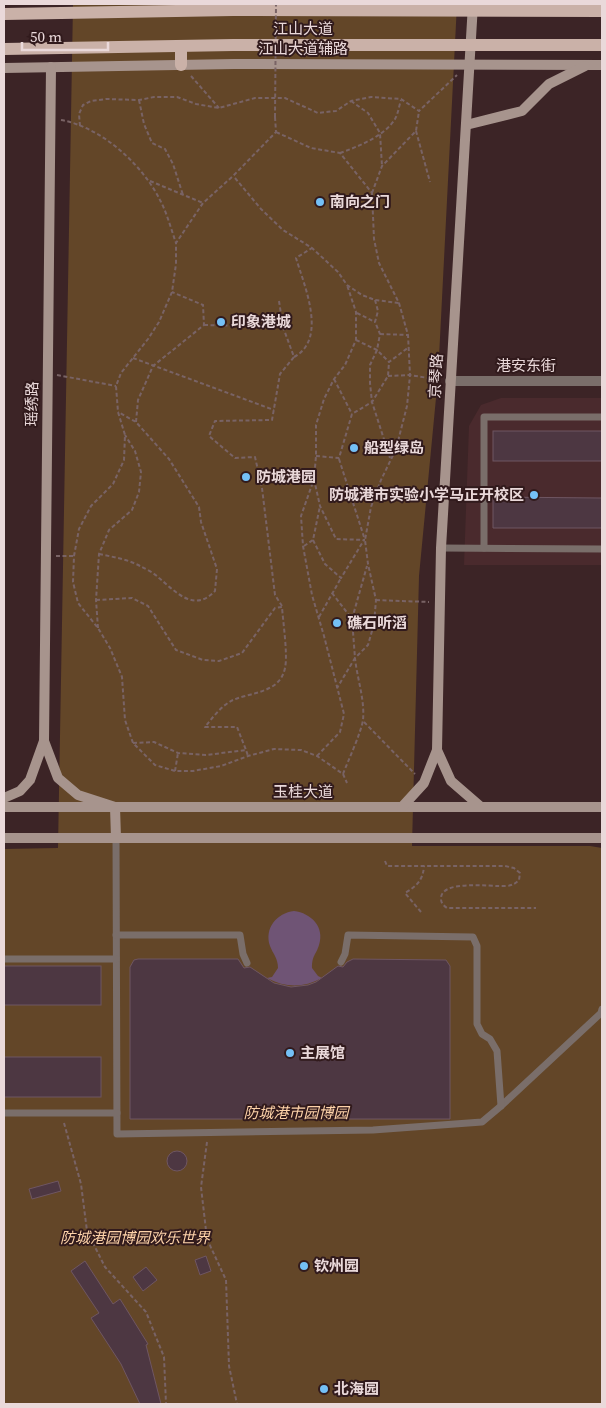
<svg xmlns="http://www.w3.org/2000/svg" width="606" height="1408" font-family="'Source Serif 4','Noto Sans SC',serif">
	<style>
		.built { fill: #4a2a2d }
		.green { fill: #634628 }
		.water { fill: #6f5475 }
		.building { fill: #4d3742; stroke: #6f5662 }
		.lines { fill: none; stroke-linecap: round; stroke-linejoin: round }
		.path { stroke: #796365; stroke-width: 2; stroke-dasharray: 4 2.5; stroke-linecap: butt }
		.lane { stroke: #7a6e6a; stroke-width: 7 }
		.street { stroke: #7a6e6a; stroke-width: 10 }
		.secondary { stroke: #a7948d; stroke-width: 10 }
		.primary { stroke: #cab1a8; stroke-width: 12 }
		.path-bridge { stroke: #796365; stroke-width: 2; stroke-dasharray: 4 2.5; stroke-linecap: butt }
		.poi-dot { fill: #74c0f6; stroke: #311a1c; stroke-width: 2 }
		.labels { text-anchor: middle; stroke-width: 4; stroke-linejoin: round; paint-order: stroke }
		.street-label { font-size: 15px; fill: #ead9da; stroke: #311a1c }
		.poi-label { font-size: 15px; font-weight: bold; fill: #ead9da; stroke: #311a1c; text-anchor: start }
		.park-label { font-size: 15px; font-style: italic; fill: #fed3a9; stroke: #311a1c }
	</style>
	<rect width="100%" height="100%" fill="#3c2426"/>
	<path class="built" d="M501,398H602V565H464L469,426L481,405Z"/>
	<path class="green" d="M73,4H457L438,377L419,576L412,846H590L602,848V1404H4V849L58,848Z"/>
	<path class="water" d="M294,911C311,913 325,927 319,945C316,955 312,955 312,968L318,976L322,978C303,988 286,988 267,978L272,977L278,968C278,958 273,954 270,946C264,928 277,913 294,911Z"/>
	<g class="building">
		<rect x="493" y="431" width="109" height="30"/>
		<path d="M493,497L602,498V528H493Z"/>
		<path d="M138,959H238L244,968L250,967L274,983L291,987L308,985L316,982L338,966L343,967L347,962L353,959L446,960L450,966V1119H130V967L134,960Z"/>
		<rect x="4" y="966" width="97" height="39"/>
		<rect x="4" y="1057" width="97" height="40"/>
		<circle cx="177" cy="1161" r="10"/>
		<path d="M58,1181L61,1191L32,1199L29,1189Z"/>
		<path d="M206,1256L211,1271L200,1275L195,1260Z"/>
		<path d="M85,1261L113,1304L120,1299L148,1344L146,1345L161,1404H140L121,1364L91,1318L99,1313L71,1271Z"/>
		<path d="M146,1267L157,1280L143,1291L133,1277Z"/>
	</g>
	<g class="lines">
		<g class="path">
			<path d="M191,76L219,108"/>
			<path d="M139,100L144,124L152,143L165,149L173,164L183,195"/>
			<path d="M351,101L368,113L380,133L382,166"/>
			<path d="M275,117L276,132L233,176L203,203L176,243V264L172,292L159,322L148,339L121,373L116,386L118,412L125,435L124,460L113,484L91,506L79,529L74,556L73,582L78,603L98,628L110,648L122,677L125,720L133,743L155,765L175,771H193L221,766L248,756L274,749L301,750L317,756L343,774C348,761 361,733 363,720C365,700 357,678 355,658L368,645L374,624L376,600L368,564L365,540L371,507L381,480L396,449L407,406L410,375L408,335L399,303L379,263L374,239L372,193L340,153L311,148L276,132"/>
			<path d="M61,120C101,127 142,164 160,200C167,213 171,229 176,243"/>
			<path d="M80,126L79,114L83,105L91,101L106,99L139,100L154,97H177L196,104L219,108L255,98H285L318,113L336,111L351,101L371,97L401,99L419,111L457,75"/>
			<path d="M416,131L430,182"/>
			<path d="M340,153C357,147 385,136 395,119C398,114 399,106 401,100"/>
			<path d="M235,178L261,209L283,230L312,248L338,272L347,285L362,295L375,300L399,303"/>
			<path d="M150,181L203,203"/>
			<path d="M372,193L382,166L416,131L419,111"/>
			<path d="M375,300L378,311L375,322L380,334L377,350L370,365V383L372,402L390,458"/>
			<path d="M279,301L283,327L294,357L280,374L272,420L215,421L209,436L235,458L255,457L262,488L275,595L282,606"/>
			<path d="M357,313L375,322"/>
			<path d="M204,325L283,327"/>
			<path d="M380,334L408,335"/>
			<path d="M356,340L377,350L389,362L409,347"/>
			<path d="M294,357C328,339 304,285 296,258L312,248"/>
			<path d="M133,358L274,410"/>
			<path d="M57,375L116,386"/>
			<path d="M388,376L410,375L440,380"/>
			<path d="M334,379L352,414"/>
			<path d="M136,422L138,400L153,366L204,325L203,305L172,292"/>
			<path d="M316,456L339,458L352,414L372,402L388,376L389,362"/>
			<path d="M339,459L364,537"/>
			<path d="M314,479L320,506L336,539L365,540"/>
			<path d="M313,540L325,564L341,578L364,540"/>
			<path d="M304,546L313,540L320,506"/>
			<path d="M99,554C113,557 127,559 140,566C146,569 154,573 159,578C176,592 194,613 215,591L217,569L201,522L199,507L169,459L136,422L118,412"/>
			<path d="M56,556H74"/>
			<path d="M332,593L352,619L355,658L337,688"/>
			<path d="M96,600L132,598L148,606L176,650L203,660L219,661L242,653L275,608L282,607C283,622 288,655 285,668C280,693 252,692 233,700C222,705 213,717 205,727H237L246,750"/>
			<path d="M376,600L429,602"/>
			<path d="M319,617L341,578"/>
			<path d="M352,619L367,566"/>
			<path d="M98,628L96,600L99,554L109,530L132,510L139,492L141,472L135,451L125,435"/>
			<path d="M364,722L415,774"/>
			<path d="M133,743L154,742L178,753L206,755L246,750L248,756"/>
			<path d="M317,756L340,732L344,714L324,636L312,595L303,546L301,516L314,479L316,456V425L324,399L334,379L345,365L356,340V312L347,285"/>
			<path d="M175,771L178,753"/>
			<path d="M343,774L347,783"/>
			<path d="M385,861L387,866H505L514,868L520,873L519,880C515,884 511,886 505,886C492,887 440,879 441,899C441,903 444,906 447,908H536"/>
			<path d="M421,912L405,893C417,886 423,880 424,866"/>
			<path d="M64,1123L81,1184L87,1231L105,1267L146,1312L164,1357L166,1404"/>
			<path d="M207,1142L201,1187L207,1239L226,1280L229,1366L237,1404"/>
		</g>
		<g class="lane">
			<path d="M441,548L602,549"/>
			<path d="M484,548V417H602"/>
			<path d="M116,838L117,1134L373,1130L482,1122L501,1106L601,1013L602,1009"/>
			<path d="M116,935H240L243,954L247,963"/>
			<path d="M4,959H116"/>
			<path d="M341,962L345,954L348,935L473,937L477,946V1024L482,1034L490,1039L497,1051L501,1106"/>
			<path d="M4,1113H117"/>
		</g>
		<path class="street" d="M450,381H602"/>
		<g class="secondary">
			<path d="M4,68L234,64L602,65"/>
			<path d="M466,125L522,111L549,84L585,66"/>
			<path d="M44,741L58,778L78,795L115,807L116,838"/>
			<path d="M437,750L451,781L481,807"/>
			<path d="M4,798L20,791L30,780L44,741L51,67"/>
			<path d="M4,807H602"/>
			<path d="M402,807L424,783L437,750L441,548L473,4"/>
			<path d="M4,838H602"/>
		</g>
		<g class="primary">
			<path d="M4,14L233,10L602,11"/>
			<path d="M181,46V65"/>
			<path d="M4,49L233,45H602"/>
		</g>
		<path class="path-bridge" d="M275,117L276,4"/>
	</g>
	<g class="poi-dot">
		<circle cx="320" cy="202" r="5"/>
		<circle cx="221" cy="322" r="5"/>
		<circle cx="354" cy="448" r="5"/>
		<circle cx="246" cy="477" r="5"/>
		<circle cx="534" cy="495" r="5"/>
		<circle cx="337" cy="623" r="5"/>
		<circle cx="290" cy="1053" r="5"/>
		<circle cx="304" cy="1266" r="5"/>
		<circle cx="324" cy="1389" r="5"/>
	</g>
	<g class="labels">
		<g class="street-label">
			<text x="303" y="34">江山大道</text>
			<text x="303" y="54">江山大道辅路</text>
			<text x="526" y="371">港安东街</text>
			<text transform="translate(436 376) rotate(-87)" y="5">京琴路</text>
			<text transform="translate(32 404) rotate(-89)" y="5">瑶绣路</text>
			<text x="303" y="797">玉桂大道</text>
		</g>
		<g class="poi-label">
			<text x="330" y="207">南向之门</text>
			<text x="231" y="327">印象港城</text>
			<text x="364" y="453">船型绿岛</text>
			<text x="256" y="482">防城港园</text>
			<text x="524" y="500" text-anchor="end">防城港市实验小学马正开校区</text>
			<text x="347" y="628">礁石听滔</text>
			<text x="300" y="1058">主展馆</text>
			<text x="314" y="1271">钦州园</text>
			<text x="334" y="1394">北海园</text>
		</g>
		<g class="park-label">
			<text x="296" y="1118">防城港市园博园</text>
			<text x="135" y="1243">防城港园博园欢乐世界</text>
		</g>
	</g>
	<rect width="606" height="1408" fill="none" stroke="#ead9da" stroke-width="10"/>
	<path d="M22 42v8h86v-8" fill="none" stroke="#ead9da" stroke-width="2.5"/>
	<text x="30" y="42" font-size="15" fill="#ead9da" stroke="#311a1c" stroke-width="4" paint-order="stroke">50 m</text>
</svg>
